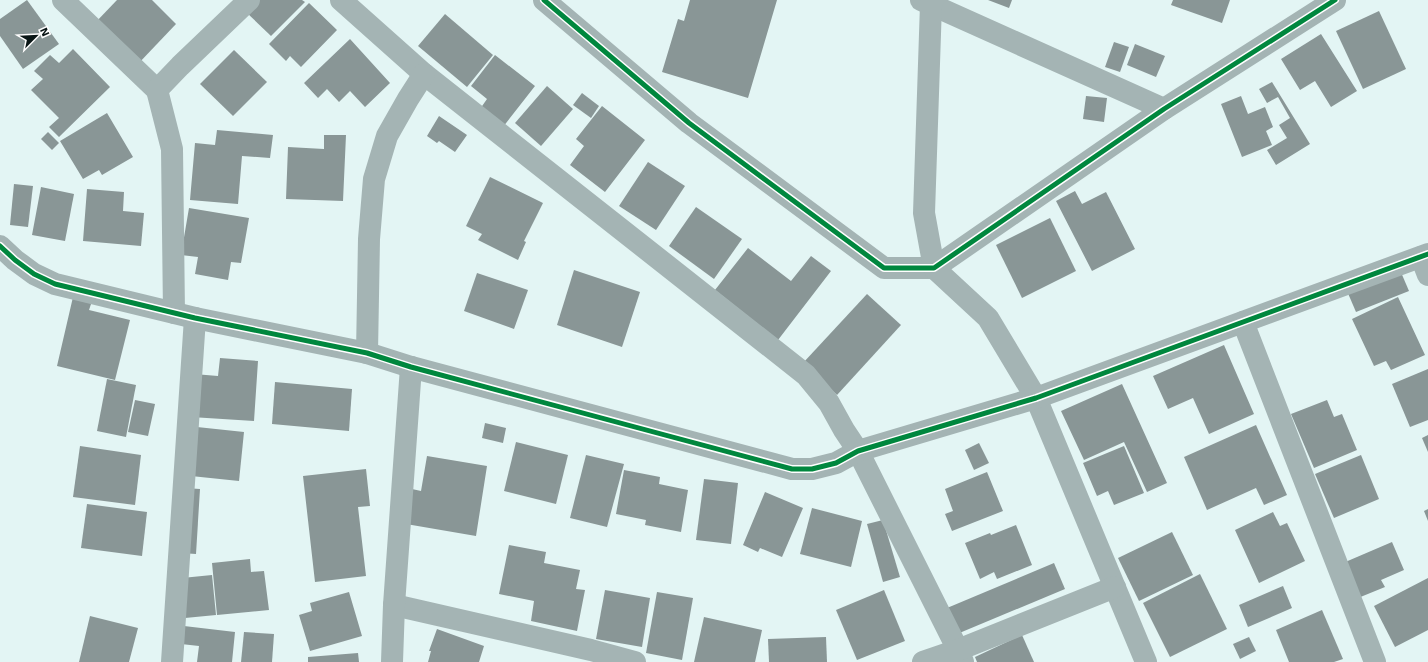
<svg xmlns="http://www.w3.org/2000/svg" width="1428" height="662" font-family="'Work Sans',sans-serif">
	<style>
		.building { fill: #899696 }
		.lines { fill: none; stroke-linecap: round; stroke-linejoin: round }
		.minor { stroke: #a4b4b4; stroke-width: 22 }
		.cycleway-casing { stroke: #fff; stroke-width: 8 }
		.cycleway { stroke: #00873e; stroke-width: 5 }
	</style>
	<rect width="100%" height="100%" fill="#e3f5f4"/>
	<g class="building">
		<path d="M27,0L59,44L23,69L0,36V19Z"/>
		<path d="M117,0H152L176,24L137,65L94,24Z"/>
		<path d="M259,0H302L305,2L271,36L246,12Z"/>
		<path d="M690,0H777L748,98L662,72L678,19L684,21Z"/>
		<path d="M988,0H1012L1009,8Z"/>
		<path d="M1173,0H1230L1222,23L1171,5Z"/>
		<path d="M309,3L337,30L301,67L290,56L286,61L269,44Z"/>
		<path d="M1379,11L1406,69L1363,89L1336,31Z"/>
		<path d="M445,14L493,55L467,87L418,46Z"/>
		<path d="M1321,34L1357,91L1331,107L1315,81L1300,90L1281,59Z"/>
		<path d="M350,39L390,83L365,107L350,91L339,102L327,89L318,98L304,83Z"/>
		<path d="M1114,42L1129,47L1120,72L1105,67Z"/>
		<path d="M1135,44L1165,56L1156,77L1127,65Z"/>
		<path d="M73,49L110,87L59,137L49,127L59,118L31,90L43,79L34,71L50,55L59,63Z"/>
		<path d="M234,50L267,82L233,116L200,84Z"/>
		<path d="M495,55L535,86L503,127L480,109L487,99L471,86Z"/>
		<path d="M1272,82L1310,144L1276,165L1267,150L1287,138L1279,125L1290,118L1278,97L1267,103L1259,89Z"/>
		<path d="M547,86L573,109L541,146L515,123Z"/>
		<path d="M582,93L599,106L591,118L573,105Z"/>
		<path d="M1086,96L1107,98L1104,122L1083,119Z"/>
		<path d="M1241,96L1248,114L1265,107L1273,127L1266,131L1272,145L1242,157L1221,104Z"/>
		<path d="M602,106L645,140L605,192L570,165L584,146L576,139Z"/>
		<path d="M107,113L133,157L102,175L99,170L83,179L60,141Z"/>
		<path d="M439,116L467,135L455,152L439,141L437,143L427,136Z"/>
		<path d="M217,130L273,135L270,158L242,156L238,204L190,200L195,143L215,145Z"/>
		<path d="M48,132L59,143L52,150L41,139Z"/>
		<path d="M324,135H346L343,201L286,199L288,147L324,149Z"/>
		<path d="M648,162L685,186L656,230L619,206Z"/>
		<path d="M490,177L543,203L524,241L526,242L518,260L478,240L482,234L466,226Z"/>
		<path d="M14,184L33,186L28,227L10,225Z"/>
		<path d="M41,187L74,194L65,241L32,235Z"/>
		<path d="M87,189L124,192L123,211L144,213L141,246L83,241Z"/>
		<path d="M1075,191L1082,204L1106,192L1135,249L1092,271L1056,201Z"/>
		<path d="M696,207L742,239L714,279L669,246Z"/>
		<path d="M189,208L249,218L241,263L231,262L228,280L195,274L198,257L181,255Z"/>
		<path d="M1050,218L1076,271L1022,298L996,245Z"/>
		<path d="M748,248L791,281L811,256L831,271L778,340L715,290Z"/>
		<path d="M574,270L640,292L622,347L557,325Z"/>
		<path d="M1400,270L1409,291L1356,312L1347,291Z"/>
		<path d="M477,273L528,290L514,329L464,311Z"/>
		<path d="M867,294L901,325L837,395L803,363Z"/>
		<path d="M73,297L92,301L89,310L130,320L115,380L57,366Z"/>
		<path d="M1398,297L1425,355L1391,370L1386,361L1374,366L1352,319Z"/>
		<path d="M1224,345L1254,414L1209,434L1193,398L1168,409L1153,376Z"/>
		<path d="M220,358L258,361L254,421L191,417L194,374L218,376Z"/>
		<path d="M1428,369V420L1410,427L1392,384Z"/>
		<path d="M107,379L136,385L126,437L97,431Z"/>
		<path d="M275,382L352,389L349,431L272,424Z"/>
		<path d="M1122,384L1167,483L1147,492L1124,442L1084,460L1061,411Z"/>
		<path d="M135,400L155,404L148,436L128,432Z"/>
		<path d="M1327,400L1334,417L1342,414L1357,450L1314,468L1291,414Z"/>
		<path d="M485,423L506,428L503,443L482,438Z"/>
		<path d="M1256,425L1287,495L1264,505L1256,488L1207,510L1184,457Z"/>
		<path d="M197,427L244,432L239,481L191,476Z"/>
		<path d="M1428,435V452L1422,438Z"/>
		<path d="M516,442L568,455L556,504L504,491Z"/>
		<path d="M979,443L989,463L974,470L965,450Z"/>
		<path d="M80,446L141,455L135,505L73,497Z"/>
		<path d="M1124,446L1144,493L1114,505L1108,491L1097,496L1083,463Z"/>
		<path d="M586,455L624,464L607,527L570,518Z"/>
		<path d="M1361,455L1379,499L1334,518L1315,474Z"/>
		<path d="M427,456L487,466L476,536L406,524L412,489L421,491Z"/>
		<path d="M366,469L370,506L358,507L366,576L315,582L303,476Z"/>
		<path d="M624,470L660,477L659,484L688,490L681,532L645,525L646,520L616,514Z"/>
		<path d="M987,472L1003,511L952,531L945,514L953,511L945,489Z"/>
		<path d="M704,479L738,483L731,544L696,540Z"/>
		<path d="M185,488L200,489L196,554L181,553Z"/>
		<path d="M765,492L803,508L782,557L760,548L758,552L743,545Z"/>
		<path d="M87,504L147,512L142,556L81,548Z"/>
		<path d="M812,508L862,521L851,567L800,554Z"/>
		<path d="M1428,509V521L1424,511Z"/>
		<path d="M1273,512L1280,526L1287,523L1305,561L1259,583L1235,530Z"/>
		<path d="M883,520L900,577L883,582L867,524Z"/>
		<path d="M1016,525L1032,565L997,579L994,572L980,579L965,543L990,533L991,535Z"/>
		<path d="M1172,532L1193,575L1139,601L1118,558Z"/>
		<path d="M1392,542L1404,570L1381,580L1385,587L1358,598L1343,563Z"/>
		<path d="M509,545L546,552L544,563L580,570L576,589L585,590L577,631L531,621L534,601L499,594Z"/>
		<path d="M250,559L251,572L264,571L269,610L217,615L212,563Z"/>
		<path d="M1054,563L1065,589L957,634L947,608Z"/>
		<path d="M1200,574L1227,629L1170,657L1143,603Z"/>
		<path d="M212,575L216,615L185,618L182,578Z"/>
		<path d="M1428,578V630L1395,647L1374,606Z"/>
		<path d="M1283,586L1292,608L1248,627L1239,605Z"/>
		<path d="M605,590L650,598L642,647L596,639Z"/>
		<path d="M884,590L905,641L857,660L836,610Z"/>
		<path d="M349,592L362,636L310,651L299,615L312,611L310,603Z"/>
		<path d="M657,592L693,598L682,660L646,653Z"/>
		<path d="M1322,610L1343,659L1334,662H1289L1276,630Z"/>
		<path d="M90,616L138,628L129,662H79Z"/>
		<path d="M704,617L762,630L755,662H694Z"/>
		<path d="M184,626L235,632L232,662H197L199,646L181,644Z"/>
		<path d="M437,629L484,646L479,662H428L431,651H429Z"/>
		<path d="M244,632L274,634L272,662H241Z"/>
		<path d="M1022,635L1034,662H977L975,657Z"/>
		<path d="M826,637L827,662H769L768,639Z"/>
		<path d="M1249,637L1256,651L1240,659L1233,644Z"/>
		<path d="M358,653L359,662H308V657Z"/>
	</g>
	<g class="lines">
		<g class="minor">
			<path d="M63,0L157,90"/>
			<path d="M341,0L424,74L806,375L829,403L844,430L858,451L958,650L963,662"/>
			<path d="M544,0L689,123L884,268H934L1164,109L1335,0"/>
			<path d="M921,0L1164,109"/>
			<path d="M933,0L931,4L924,213L934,268L988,318L1036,398L1146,662"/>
			<path d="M0,246L15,260L34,274L55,284L195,318L367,353L411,367L792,469H812L836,463L858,451L1036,398L1428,254"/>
			<path d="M1421,257L1428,275"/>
			<path d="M174,313L172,149L157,90L180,66L249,0"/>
			<path d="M1243,322L1375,662"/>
			<path d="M367,353L369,239L374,179L387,136L408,99L424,74"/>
			<path d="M394,605L591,650L635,662"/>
			<path d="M172,662L195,318"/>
			<path d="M392,662L394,605L411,367"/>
			<path d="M923,662L958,650L1115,587"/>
		</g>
		<g class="cycleway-casing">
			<g id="cycleway">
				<path d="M544,0L689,123L884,268H934L1164,109L1335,0"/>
				<path d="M0,246L15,260L34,274L55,284L195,318L367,353L411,367L792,469H812L836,463L858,451L1036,398L1428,254"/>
			</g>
		</g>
		<use href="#cycleway" class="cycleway"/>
	</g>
	<g transform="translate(36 36) rotate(66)" stroke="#ffffff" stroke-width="3" paint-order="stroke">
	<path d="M0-3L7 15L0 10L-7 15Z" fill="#091515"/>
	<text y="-6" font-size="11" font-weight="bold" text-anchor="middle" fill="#091515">N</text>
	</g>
</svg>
